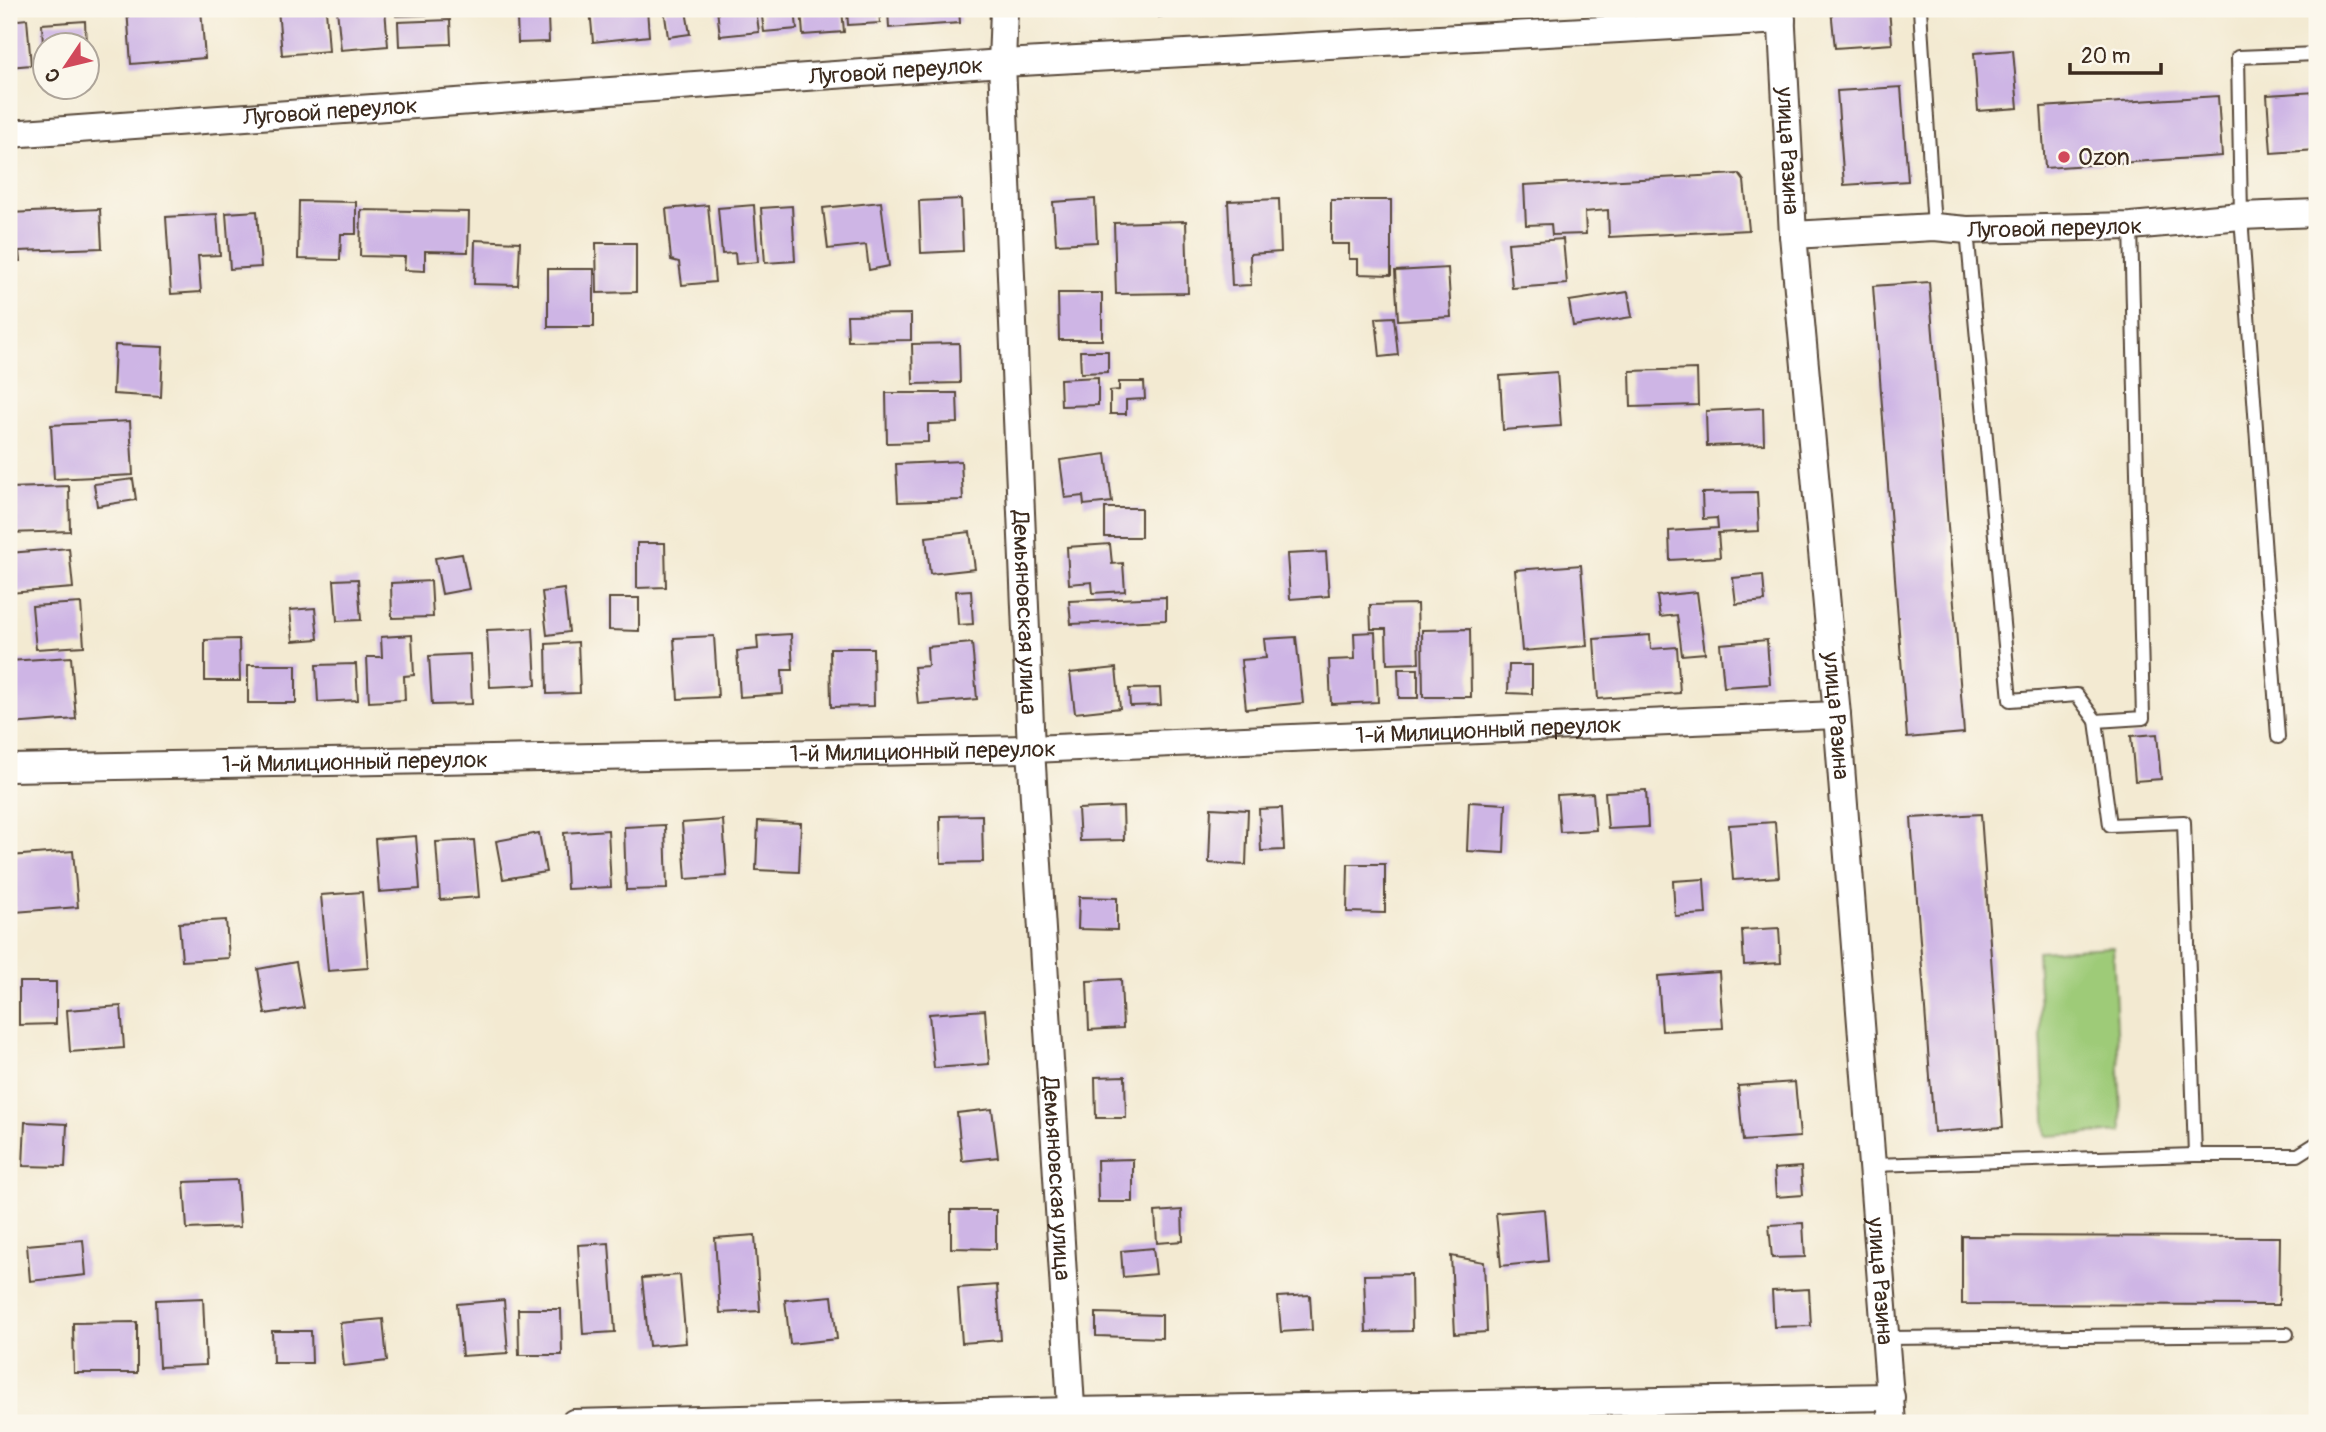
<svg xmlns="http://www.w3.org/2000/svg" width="2326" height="1432" font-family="Pangolin,sans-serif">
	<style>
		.green { fill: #9ecb78; stroke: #6c7a4b; stroke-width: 2 }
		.building { fill: #ceb5e5 }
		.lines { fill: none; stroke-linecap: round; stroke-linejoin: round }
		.lane-casing { stroke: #574739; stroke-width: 16 }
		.street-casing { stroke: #574739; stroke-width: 30 }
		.lane { stroke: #fff; stroke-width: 12 }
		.street { stroke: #fff; stroke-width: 26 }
		.poi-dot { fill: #d1495b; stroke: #fbf7ec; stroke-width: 2.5 }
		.labels { text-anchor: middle; stroke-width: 5; stroke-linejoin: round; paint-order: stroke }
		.street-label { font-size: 23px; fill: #3b2a1e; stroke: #fbf7ec }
		.poi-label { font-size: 23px; fill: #3b2a1e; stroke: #fbf7ec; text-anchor: start }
	</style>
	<rect width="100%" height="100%" fill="#fbf7ec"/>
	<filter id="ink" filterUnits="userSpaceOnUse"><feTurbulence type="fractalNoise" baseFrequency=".0143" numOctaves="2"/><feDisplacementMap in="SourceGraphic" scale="14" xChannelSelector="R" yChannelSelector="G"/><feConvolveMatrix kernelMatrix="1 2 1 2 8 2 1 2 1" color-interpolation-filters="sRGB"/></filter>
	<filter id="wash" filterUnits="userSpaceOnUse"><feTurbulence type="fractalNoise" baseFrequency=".00686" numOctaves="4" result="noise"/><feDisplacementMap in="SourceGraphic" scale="28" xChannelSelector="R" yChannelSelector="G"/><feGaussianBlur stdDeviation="1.57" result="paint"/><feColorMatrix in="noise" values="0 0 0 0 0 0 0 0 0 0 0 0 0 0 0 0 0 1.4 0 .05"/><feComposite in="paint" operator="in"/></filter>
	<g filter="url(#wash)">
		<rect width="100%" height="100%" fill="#f3ead2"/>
		<path class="green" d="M2113,947L2122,1132L2046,1136L2037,951Z"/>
		<g id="blocks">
			<g class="building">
				<path d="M127,9H201L205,58L131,64Z"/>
				<path d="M278,9H326L329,51L282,55Z"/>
				<path d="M337,9H385L388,46L341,50Z"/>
				<path d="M395,9H428V15L396,16Z"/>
				<path d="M590,9H647L649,36L593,42Z"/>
				<path d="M664,9H693L686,11L690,34L668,37Z"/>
				<path d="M717,9H756L759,32L720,36Z"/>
				<path d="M761,9H795L797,29L764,32Z"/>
				<path d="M801,9H842L844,32L803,35Z"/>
				<path d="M847,9H879L880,23L848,25Z"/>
				<path d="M888,9H959L960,23L889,28Z"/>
				<path d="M1158,9H1191V10L1159,17Z"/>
				<path d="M1831,9H1889L1892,44L1835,48Z"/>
				<path d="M548,16L549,42L518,43L517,17Z"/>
				<path d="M27,19L31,65L9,67V21Z"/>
				<path d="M450,20L451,44L399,46L398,22Z"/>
				<path d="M85,21L86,46H43L42,24Z"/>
				<path d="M2013,50L2018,108L1978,111L1974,53Z"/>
				<path d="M1901,87L1908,181L1844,185L1837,91Z"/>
				<path d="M2317,92V150L2271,153L2267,95Z"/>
				<path d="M2218,96L2222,156L2045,168L2041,107Z"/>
				<path d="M1739,174L1744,181L1749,230L1609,237L1608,210L1585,212L1586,234L1552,235L1551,224L1526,225L1524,185Z"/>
				<path d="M961,199L963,251L921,253L919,201Z"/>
				<path d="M1095,199L1097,242L1056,244L1053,202Z"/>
				<path d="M1279,199L1281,252L1250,254L1251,285L1232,286L1228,201Z"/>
				<path d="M1331,200H1391V275L1358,274V259H1349V244H1331Z"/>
				<path d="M299,201L356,202V234H341L340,260L298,259Z"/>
				<path d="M881,202L889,266L869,270L866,245L828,249L823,208Z"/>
				<path d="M708,205L715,282L682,285L679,262L671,260L666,209Z"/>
				<path d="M754,205L758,262L736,264L735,253L722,254L718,208Z"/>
				<path d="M792,206L795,261L765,263L761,208Z"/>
				<path d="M100,209L102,248L19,251L20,261H9V213Z"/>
				<path d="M361,210L469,212L468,252L425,251V271L404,270L405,257L360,256Z"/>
				<path d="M257,211L261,267L230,269L226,213Z"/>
				<path d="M217,214L220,255L198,256L201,292L171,294L166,217Z"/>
				<path d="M1186,221L1188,293L1116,294L1114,223Z"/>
				<path d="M1563,239L1567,284L1512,288L1508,243Z"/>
				<path d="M475,240L520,242L518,285L474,284Z"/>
				<path d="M596,243H636V292L597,293Z"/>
				<path d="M1448,268L1451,317L1398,320L1395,271Z"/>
				<rect x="548" y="269" width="46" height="58"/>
				<path d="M1929,282L1964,733L1907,738L1873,286Z"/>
				<path d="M1628,292L1632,317L1573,326L1569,301Z"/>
				<path d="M1058,293H1102V340H1059Z"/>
				<path d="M911,314V340L848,341L847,315Z"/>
				<path d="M1394,317L1398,355L1380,357L1376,318Z"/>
				<path d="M959,343L960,383L913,384L912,344Z"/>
				<path d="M115,345L163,347L161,397L113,394Z"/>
				<path d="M1080,351H1108V372L1081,373Z"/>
				<path d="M1697,369L1698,405L1631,407L1630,371Z"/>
				<path d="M1557,372L1561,426L1503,430L1500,376Z"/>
				<path d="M1098,377V405L1061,406L1060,379Z"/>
				<path d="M1119,382H1144L1145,399L1126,400V414H1110V391L1119,390Z"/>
				<path d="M886,393H957L958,423L928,424V442L887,443Z"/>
				<path d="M1763,408L1764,444L1707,446L1706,411Z"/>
				<path d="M130,421L133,475L54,479L51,425Z"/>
				<path d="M1106,454L1112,502L1084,505L1083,496L1065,498L1060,460Z"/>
				<path d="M961,461L963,500L898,502L896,464Z"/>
				<path d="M133,479L136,500L97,506L94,484Z"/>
				<path d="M69,486L70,531L9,533V488Z"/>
				<path d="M1757,492L1759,531L1718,533L1720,557L1670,560L1669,531L1718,528L1717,518L1703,519L1702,493Z"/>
				<rect x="1105" y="508" width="36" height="29"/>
				<path d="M970,532L975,569L930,574L926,537Z"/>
				<path d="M637,543H665L666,587L637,588Z"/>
				<path d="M1110,544L1112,564L1123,563L1125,591L1093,593L1092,582L1069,584L1067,547Z"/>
				<path d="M69,548L73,588L9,593V553Z"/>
				<path d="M1326,552L1329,596L1290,599L1287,554Z"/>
				<path d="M462,554L469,589L442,594L435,558Z"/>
				<path d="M1581,565L1587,646L1522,651L1515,570Z"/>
				<path d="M1763,575L1765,601L1736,604L1733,578Z"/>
				<path d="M358,579L361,620L337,621L334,580Z"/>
				<path d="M431,581L433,617L392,618L391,583Z"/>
				<path d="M564,589L569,632L547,635L542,592Z"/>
				<path d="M971,590L973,624L958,625L956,591Z"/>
				<path d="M1697,592L1705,653L1682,655L1677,615L1660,617L1657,596Z"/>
				<path d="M1166,597V620L1071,624L1069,601Z"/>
				<path d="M609,598H639V631L609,630Z"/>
				<path d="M81,603L84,646L36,649L32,606Z"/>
				<path d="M1417,604L1419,663L1387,664L1386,629H1371L1370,605Z"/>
				<path d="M315,608L318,639L293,641L290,610Z"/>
				<path d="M533,628L536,685L490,687L487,630Z"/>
				<path d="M1470,629L1471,697H1423L1422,630Z"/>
				<path d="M1375,632L1378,702L1331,704L1329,660L1355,659L1354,633Z"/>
				<path d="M791,634L793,670H782L783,694L740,697L737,651L758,649L757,636Z"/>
				<path d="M412,635L414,675L404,676L405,700L369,702L367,657H382L381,637Z"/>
				<path d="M1650,635L1651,649L1677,647L1680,693L1598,699L1594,639Z"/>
				<path d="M714,636L718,697L678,699L674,638Z"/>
				<path d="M1296,637L1303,703L1246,709L1241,660L1266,658L1264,639Z"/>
				<path d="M239,639L240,681H205V640Z"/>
				<path d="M1767,640L1770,684L1724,687L1720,644Z"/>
				<path d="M578,642L580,693L547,694L546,644Z"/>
				<path d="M972,643L977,699L918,704L914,667L928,666L927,647Z"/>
				<path d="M830,648H873L874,706L831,707Z"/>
				<path d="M470,654L472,704L432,705L429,656Z"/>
				<path d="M71,657L76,719L11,724L9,661Z"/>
				<path d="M356,664L358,700L318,702L316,665Z"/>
				<rect x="248" y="665" width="48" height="38"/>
				<path d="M1509,665H1532V694L1508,693Z"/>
				<path d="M1116,668L1120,708L1075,713L1070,673Z"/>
				<path d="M1398,669H1418V698H1399Z"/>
				<path d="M1160,688L1161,705L1130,706L1129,689Z"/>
				<path d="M2157,734L2161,779L2135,781L2131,736Z"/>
				<path d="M1646,790L1648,827L1608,829L1605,792Z"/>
				<path d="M1593,793L1596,830L1560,832L1557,795Z"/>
				<path d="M1469,802L1506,804L1504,853L1467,851Z"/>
				<path d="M1123,807L1124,840L1080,841L1078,809Z"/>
				<path d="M1211,808L1248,810L1246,865L1209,863Z"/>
				<path d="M1282,808L1284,850L1261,851L1259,809Z"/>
				<path d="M1981,814L2003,1127L1934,1132L1911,818Z"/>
				<path d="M982,815L983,862L941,863L940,816Z"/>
				<path d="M723,820L727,876L686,879L682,823Z"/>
				<path d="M758,821L801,823L799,872L756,870Z"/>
				<path d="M1775,822L1779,877L1733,880L1729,825Z"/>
				<path d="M665,825L667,889L626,890L624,827Z"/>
				<path d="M608,830L611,887L567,889L564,833Z"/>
				<path d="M539,833L546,872L503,879L496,841Z"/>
				<path d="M416,836L420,889L379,892L375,839Z"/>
				<path d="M474,840L479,897L440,900L436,842Z"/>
				<path d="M73,851L78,907L15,912L10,856Z"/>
				<path d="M1348,864H1385V913L1347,912Z"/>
				<path d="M1704,879L1706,914L1675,916L1673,881Z"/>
				<path d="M362,892L368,968L328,971L321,895Z"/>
				<path d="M1079,897L1117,898V930L1078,929Z"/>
				<path d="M226,920L229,958L182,961L179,923Z"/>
				<path d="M1779,928L1781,963L1744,965L1742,930Z"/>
				<path d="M296,962L304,1008L265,1014L258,969Z"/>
				<path d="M1719,972L1723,1028L1662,1031L1658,976Z"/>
				<path d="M1121,979L1123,1028L1089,1030L1087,981Z"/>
				<path d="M19,982H56V1024L19,1025Z"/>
				<path d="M121,1006L124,1048L70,1052L67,1010Z"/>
				<path d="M985,1010L989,1064L934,1068L929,1014Z"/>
				<path d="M1125,1076L1126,1118H1096L1095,1077Z"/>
				<path d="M1795,1082L1800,1137L1743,1141L1738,1086Z"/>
				<path d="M992,1109L998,1157L962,1161L957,1113Z"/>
				<path d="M25,1122L67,1124L65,1167L23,1166Z"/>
				<path d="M1133,1159V1202H1098L1097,1160Z"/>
				<path d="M1801,1167L1803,1195L1776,1197L1774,1169Z"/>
				<path d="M237,1180L240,1227L187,1229L184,1182Z"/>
				<path d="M1544,1209L1548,1261L1501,1266L1496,1213Z"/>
				<path d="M951,1210H996V1249L951,1248Z"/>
				<path d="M1182,1210L1183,1241L1157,1243L1155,1212Z"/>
				<path d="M1803,1223L1805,1257L1772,1258L1769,1225Z"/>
				<path d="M755,1235L760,1311L720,1313L715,1238Z"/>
				<path d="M1962,1236L2280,1237L2279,1305L1962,1304Z"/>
				<path d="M83,1240L86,1275L30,1281L27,1245Z"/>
				<path d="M609,1243L615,1332L583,1334L578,1245Z"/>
				<path d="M1153,1248L1156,1274L1123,1277L1121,1251Z"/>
				<path d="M1451,1256L1484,1262L1487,1332L1455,1334Z"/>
				<path d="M1411,1274L1412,1331L1366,1332L1364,1275Z"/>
				<path d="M680,1275L686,1343L649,1346L642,1278Z"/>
				<path d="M997,1285L1001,1340L962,1343L958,1288Z"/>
				<path d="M1809,1289L1811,1326L1774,1327L1772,1291Z"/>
				<path d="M1310,1295L1312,1330L1281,1332L1278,1297Z"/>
				<path d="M832,1296L837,1339L790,1344L785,1300Z"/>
				<path d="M203,1298L206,1365L159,1367L156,1300Z"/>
				<path d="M504,1300L508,1353L462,1356L457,1304Z"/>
				<path d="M518,1309H561L562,1355H519Z"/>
				<path d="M1096,1313L1162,1315V1338L1096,1336Z"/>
				<path d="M383,1319L387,1361L344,1366L340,1323Z"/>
				<path d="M137,1322V1373H74L73,1323Z"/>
				<path d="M272,1331H311L312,1363H273Z"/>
			</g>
		</g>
	</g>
	<g filter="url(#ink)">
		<use href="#blocks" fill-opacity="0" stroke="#574739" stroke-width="2"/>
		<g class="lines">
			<g class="lane-casing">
				<g id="lane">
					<path d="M1920,9L1934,227"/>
					<path d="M1967,230L2010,700L2077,695L2096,721L2143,718L2131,226"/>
					<path d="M2096,721L2110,825L2184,822L2195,1155"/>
					<path d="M2278,737L2241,216L2238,57L2317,54"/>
					<path d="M1872,1165L2195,1155H2298L2317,1143"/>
					<path d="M1886,1338L2287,1334"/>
				</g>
			</g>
			<g class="street-casing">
				<g id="street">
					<path id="s1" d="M1004,9L1002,63L1031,749L1072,1423"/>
					<path id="s2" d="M1781,9L1793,235L1837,715L1892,1423"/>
					<path id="s3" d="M9,134L1002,63L1782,20"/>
					<path id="s4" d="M1793,235L1934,227L1967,230L2131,226L2241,216L2317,213"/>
					<path id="s5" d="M9,768L1031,749L1837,715"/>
					<path d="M574,1423L1071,1411L1891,1397"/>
				</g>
			</g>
			<use href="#lane" class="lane"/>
			<use href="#street" class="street"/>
		</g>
	</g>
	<circle class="poi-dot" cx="2064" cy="157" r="7"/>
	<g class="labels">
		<g class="street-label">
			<text dy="8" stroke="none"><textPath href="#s3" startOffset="889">Луговой переулок</textPath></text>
			<text dy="8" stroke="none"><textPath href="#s3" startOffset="322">Луговой переулок</textPath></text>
			<text dy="8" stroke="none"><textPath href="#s2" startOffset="142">улица Разина</textPath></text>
			<text dy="8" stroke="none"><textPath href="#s4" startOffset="262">Луговой переулок</textPath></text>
			<text dy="8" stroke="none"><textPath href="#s1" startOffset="604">Демьяновская улица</textPath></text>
			<text dy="8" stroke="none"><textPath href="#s2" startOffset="709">улица Разина</textPath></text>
			<text dy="8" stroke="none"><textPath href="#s5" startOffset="1480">1-й Милиционный переулок</textPath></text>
			<text dy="8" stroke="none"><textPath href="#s5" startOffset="914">1-й Милиционный переулок</textPath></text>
			<text dy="8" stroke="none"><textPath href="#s5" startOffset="346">1-й Милиционный переулок</textPath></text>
			<text dy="8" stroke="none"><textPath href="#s1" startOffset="1171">Демьяновская улица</textPath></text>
			<text dy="8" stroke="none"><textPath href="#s2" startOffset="1276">улица Разина</textPath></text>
		</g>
		<g class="poi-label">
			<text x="2078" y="165">Ozon</text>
		</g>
	</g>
	<rect width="2326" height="1432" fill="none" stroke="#fbf7ec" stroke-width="35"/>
	<g transform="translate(66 66) rotate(235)"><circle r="33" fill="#fbf7ec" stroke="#aea59a" stroke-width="2"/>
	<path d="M0-5L12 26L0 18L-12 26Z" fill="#d1495b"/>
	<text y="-10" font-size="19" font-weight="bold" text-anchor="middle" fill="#3b2a1e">С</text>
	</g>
	<path d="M2070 63v10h91v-10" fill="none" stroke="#3b2a1e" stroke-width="3.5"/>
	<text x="2081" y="63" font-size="21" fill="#3b2a1e" stroke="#fbf7ec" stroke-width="5" paint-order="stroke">20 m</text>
</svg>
